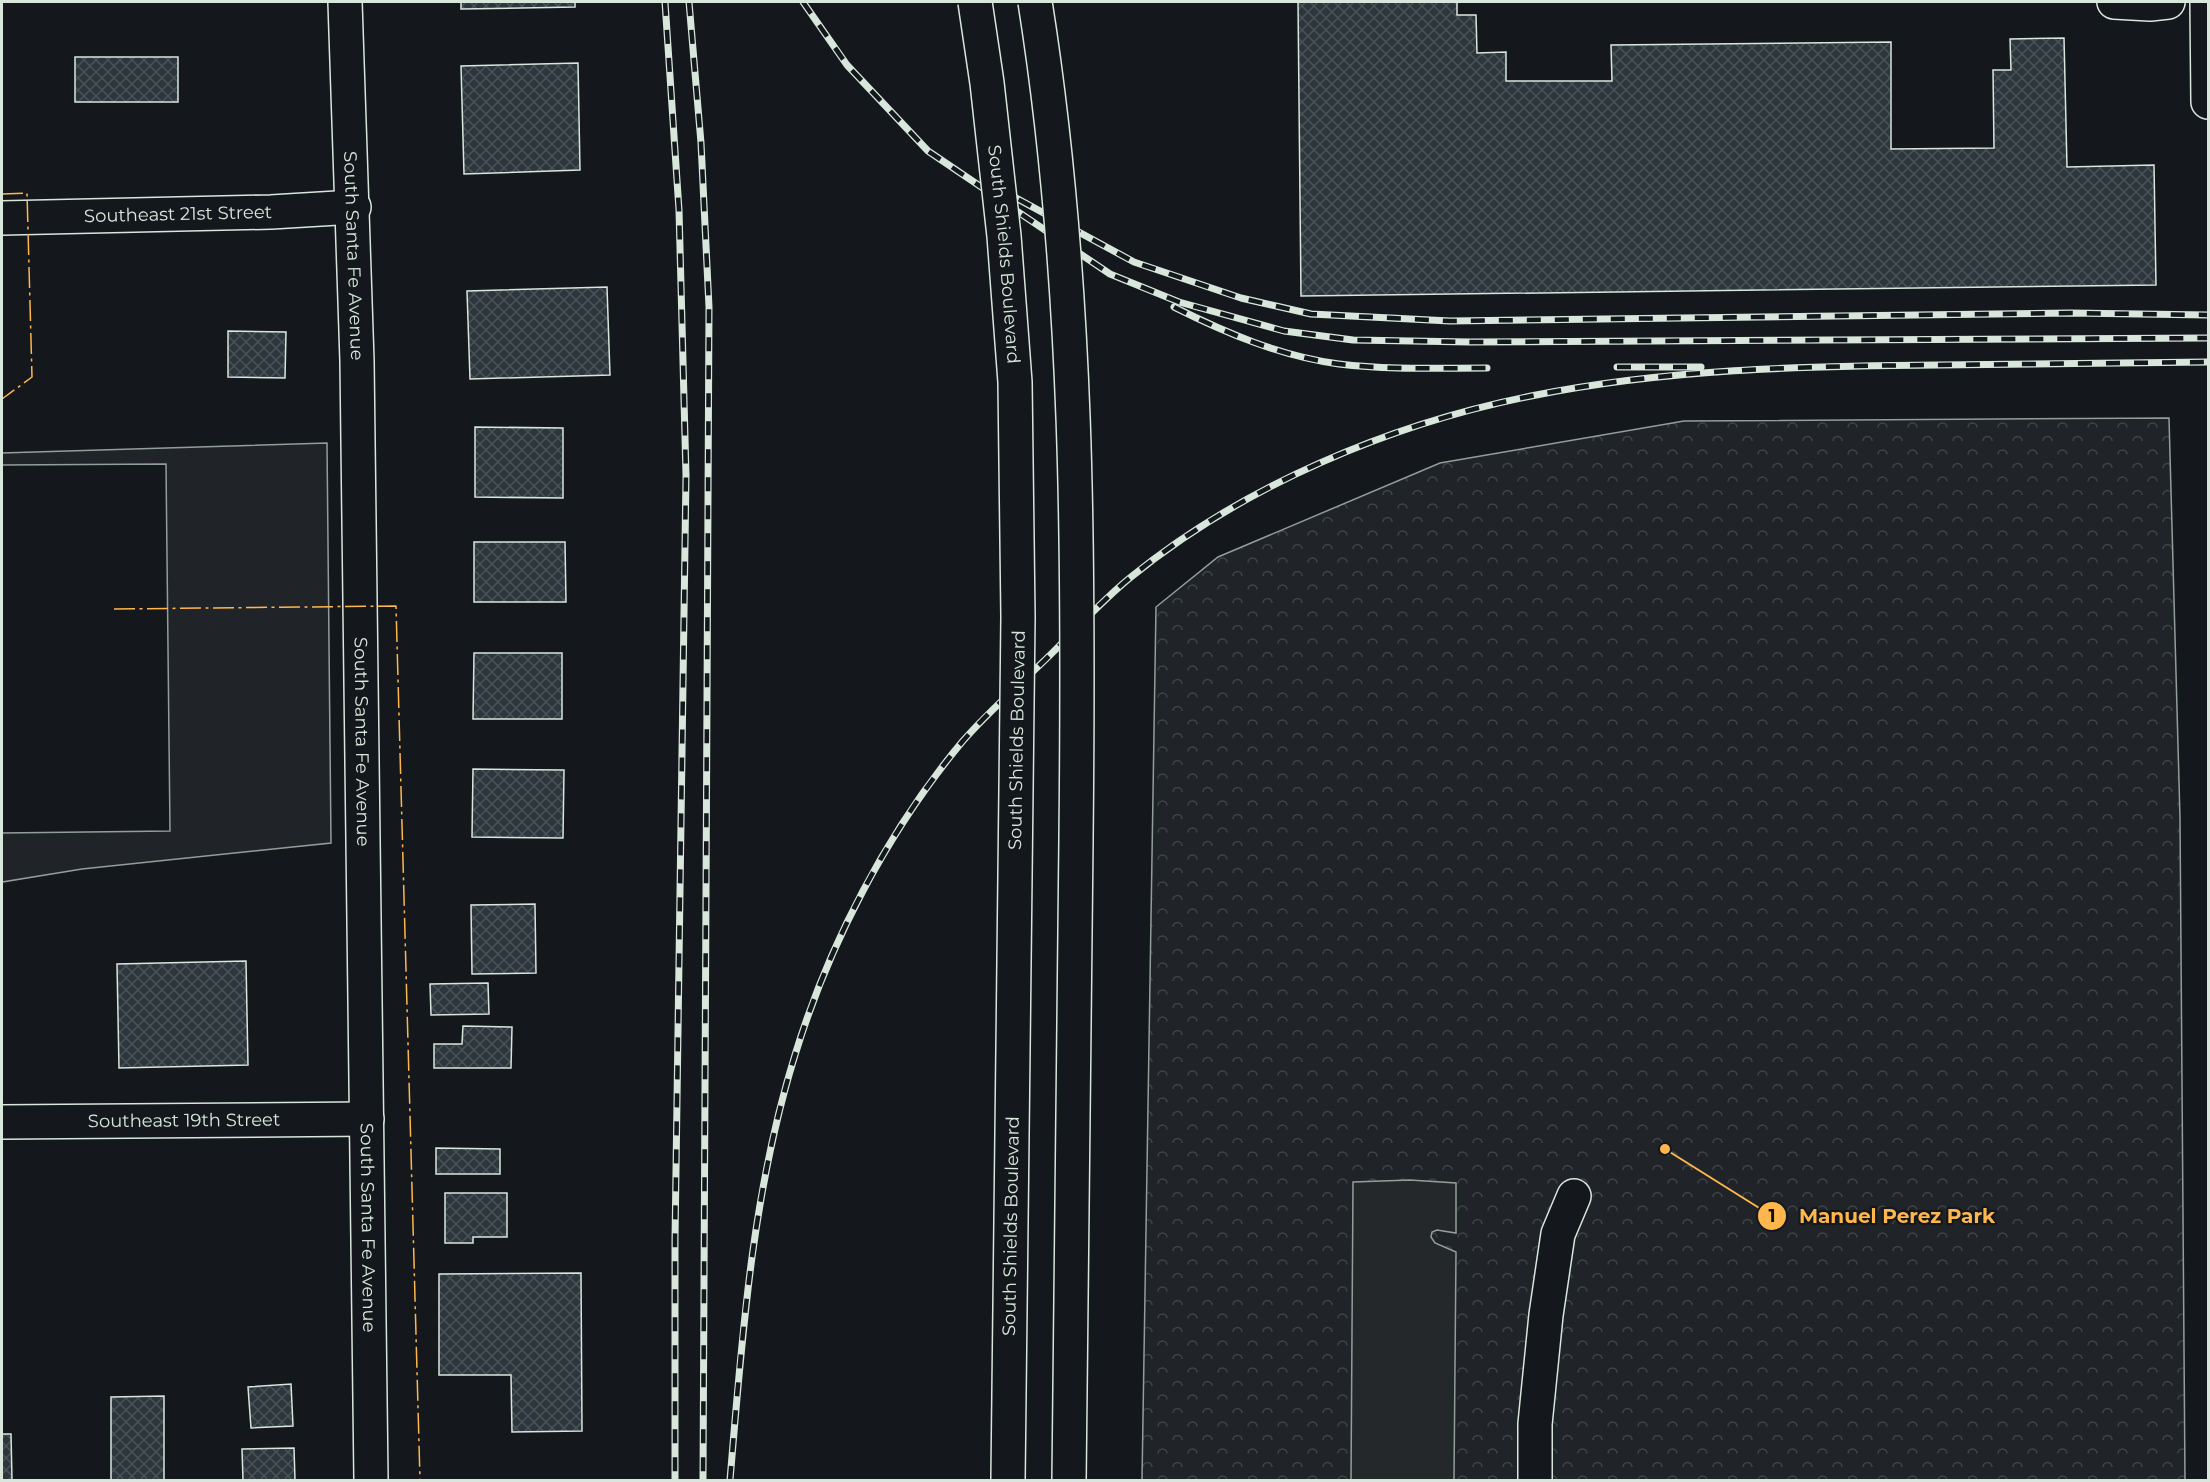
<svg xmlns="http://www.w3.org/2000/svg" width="2210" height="1482" font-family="Montserrat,sans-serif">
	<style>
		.grass { fill: #202428; stroke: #939e99; stroke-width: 1.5 }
		.park { fill: url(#park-crowns); stroke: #939e99; stroke-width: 1.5 }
		.parking { fill: #24282b; stroke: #939e99; stroke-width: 1.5 }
		.building { fill: url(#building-cross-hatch); stroke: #d8e6dc; stroke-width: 1.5 }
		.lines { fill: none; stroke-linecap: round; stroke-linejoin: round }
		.minor-casing { stroke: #d8e6dc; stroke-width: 36 }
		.major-casing { stroke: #d8e6dc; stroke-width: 36 }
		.minor { stroke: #14181c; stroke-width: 33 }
		.major { stroke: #14181c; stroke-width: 33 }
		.rail-casing { stroke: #d8e6dc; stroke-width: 7 }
		.rail { stroke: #14181c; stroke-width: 4.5; stroke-dasharray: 14; stroke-linecap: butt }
		.major-bridge-casing { stroke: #d8e6dc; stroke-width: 36; stroke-linecap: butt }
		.major-bridge { stroke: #14181c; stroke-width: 33 }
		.power { stroke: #ffb74d; stroke-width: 1.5; stroke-dasharray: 21 4.5 3 4.5; stroke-linecap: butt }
		.labels { text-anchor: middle; stroke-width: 4.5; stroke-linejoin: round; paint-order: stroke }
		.street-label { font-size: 18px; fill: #d8e6dc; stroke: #14181c }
		.leader { fill: none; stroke: #ffb74d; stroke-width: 2 }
		.callout-dot { fill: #ffb74d; stroke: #14181c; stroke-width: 2 }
		.mark-label { font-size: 18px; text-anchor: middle; font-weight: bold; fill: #111 }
		.callout-label { font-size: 20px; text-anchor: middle; font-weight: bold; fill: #ffb74d; stroke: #14181c; stroke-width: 4.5; stroke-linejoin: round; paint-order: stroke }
	</style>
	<defs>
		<pattern id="park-crowns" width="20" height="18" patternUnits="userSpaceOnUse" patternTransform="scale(1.5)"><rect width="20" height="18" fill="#202428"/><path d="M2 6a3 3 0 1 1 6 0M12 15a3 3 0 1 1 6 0" fill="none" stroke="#404447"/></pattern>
		<pattern id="building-cross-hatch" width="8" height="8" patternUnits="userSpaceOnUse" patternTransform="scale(1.5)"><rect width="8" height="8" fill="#2c363c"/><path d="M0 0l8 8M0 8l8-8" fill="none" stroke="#4a5358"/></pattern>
	</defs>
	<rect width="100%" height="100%" fill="#14181c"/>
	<path class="grass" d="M327,443L331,843L82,869L2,882V833L170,831L166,464L2,465V453Z"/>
	<path class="park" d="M2169,418L2180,818L2185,1480H1142L1156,607L1218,557L1440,463L1684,421Z"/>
	<path class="parking" d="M1410,1180L1456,1183V1233L1437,1230L1432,1232L1431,1237L1435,1243L1456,1252L1454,1480H1351L1353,1182Z"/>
	<g class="building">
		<path d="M461,2H575V7L461,9Z"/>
		<path d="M1298,2H1457V15H1476L1477,53L1506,52V81H1612L1611,45L1891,42V149L1994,148L1993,70H2011L2010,39L2064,38L2067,167L2154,165L2156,285L1301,296Z"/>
		<rect x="75" y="57" width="103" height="45"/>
		<path d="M578,63L580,170L464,174L461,66Z"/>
		<path d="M607,287L610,375L470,379L467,291Z"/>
		<path d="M228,331L286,332L285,378L228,377Z"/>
		<path d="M475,427L563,428V498L475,497Z"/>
		<path d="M474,542H565L566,602H474Z"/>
		<path d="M474,653H562V719H473Z"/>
		<path d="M473,769L564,770L563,838L472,837Z"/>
		<path d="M535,904L536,973L472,974L471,905Z"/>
		<path d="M246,961L248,1065L119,1068L117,964Z"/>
		<path d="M488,983L489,1014L431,1015L430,984Z"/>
		<path d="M463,1026L512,1027L511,1068H434V1044H462Z"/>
		<path d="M436,1148L500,1149V1174H436Z"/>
		<path d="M445,1193H507V1237H473V1243H445Z"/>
		<path d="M581,1273L582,1431L512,1432L511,1375H439V1274Z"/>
		<path d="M291,1384L293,1426L251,1428L248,1387Z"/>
		<path d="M164,1396V1480H111V1397Z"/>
		<path d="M2,1434H11L12,1480H2Z"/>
		<path d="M294,1448L295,1480H243L242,1449Z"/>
	</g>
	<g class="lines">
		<g class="minor-casing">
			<g id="minor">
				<path id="s1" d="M345,2L357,361L371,1480"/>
				<path d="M2114,2L2150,4L2168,2"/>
				<path id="s2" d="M2,218L271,212L354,207"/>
				<path id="s3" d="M2,1122L367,1119"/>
				<path d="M1535,1480V1424L1546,1315L1558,1234L1574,1196"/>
			</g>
		</g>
		<g class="major-casing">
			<path id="major" d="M2207,2L2208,102"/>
		</g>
		<use href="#minor" class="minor"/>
		<use href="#major" class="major"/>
		<g class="rail-casing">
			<g id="rail">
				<path d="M665,2L679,210L686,475L675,1240V1480"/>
				<path d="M689,2L701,143L709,307L703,1480"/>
				<path d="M803,2L847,65L928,151L1110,274L1179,302L1284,331L1353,340L1470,342L2208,338"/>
				<path d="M994,186L1134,262L1241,298L1311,314L1450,321L2071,313L2208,315"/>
				<path d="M1174,307C1226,333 1280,356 1339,364C1388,370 1438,368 1487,368"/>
				<path d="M1617,367H1701"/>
				<path d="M730,1480C742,1337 752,1193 795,1055C829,944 887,832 962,742C987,713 1018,686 1046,659C1074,632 1101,601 1131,577C1243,486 1390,424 1531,396C1664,369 1803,366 1939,365C2029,364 2119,363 2208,362"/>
			</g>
		</g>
		<use href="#rail" class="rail"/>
		<g class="major-bridge-casing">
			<g id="major-bridge">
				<path id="s4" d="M975,2L987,83L1004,236L1015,382L1018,617L1008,1480"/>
				<path d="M1035,2C1079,279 1079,560 1076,840C1074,1054 1072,1267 1069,1480"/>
			</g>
		</g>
		<use href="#major-bridge" class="major-bridge"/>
		<g class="power">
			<path d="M2,194L27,193L32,377L2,399"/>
			<path d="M114,609L396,606L420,1480"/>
		</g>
	</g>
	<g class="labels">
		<g class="street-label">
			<text dy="6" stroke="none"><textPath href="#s2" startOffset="176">Southeast 21st Street</textPath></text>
			<text dy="6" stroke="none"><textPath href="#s4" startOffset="254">South Shields Boulevard</textPath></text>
			<text dy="6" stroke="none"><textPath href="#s1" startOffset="254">South Santa Fe Avenue</textPath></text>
			<text transform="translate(1017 740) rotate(-89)" y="6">South Shields Boulevard</text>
			<text dy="6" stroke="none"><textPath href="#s1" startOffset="740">South Santa Fe Avenue</textPath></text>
			<text dy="6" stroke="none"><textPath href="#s3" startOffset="182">Southeast 19th Street</textPath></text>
			<text transform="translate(1011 1226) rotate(-89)" y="6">South Shields Boulevard</text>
			<text dy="6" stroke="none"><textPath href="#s1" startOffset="1226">South Santa Fe Avenue</textPath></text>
		</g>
	</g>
	<path class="leader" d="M1665 1149L1772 1216"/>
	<g class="callout-dot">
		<circle cx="1665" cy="1149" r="6"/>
		<circle cx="1772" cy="1216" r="15"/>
	</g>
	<g class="mark-label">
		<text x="1772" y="1222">1</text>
	</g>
	<g class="callout-label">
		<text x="1897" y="1223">Manuel Perez Park</text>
	</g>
	<rect width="2210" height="1482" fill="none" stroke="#d8e6dc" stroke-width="6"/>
</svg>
